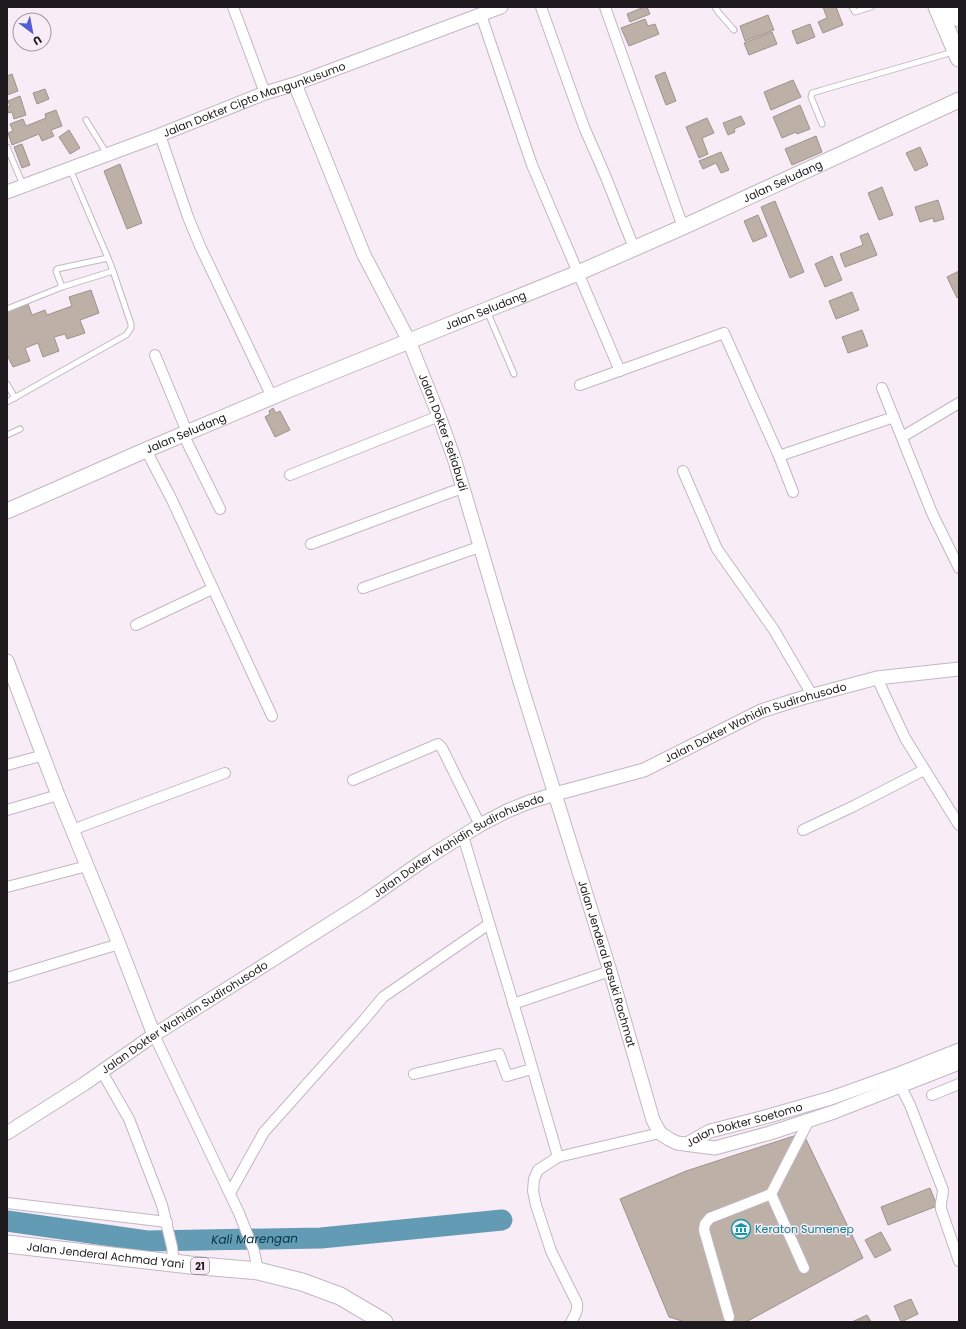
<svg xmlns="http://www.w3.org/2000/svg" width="966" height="1329" font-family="Poppins,sans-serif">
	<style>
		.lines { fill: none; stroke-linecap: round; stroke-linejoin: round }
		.river { stroke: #639ab4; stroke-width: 21 }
		.building { fill: #bdb0a7; stroke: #a0938b }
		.service-casing { stroke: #c2b7c2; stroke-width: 7 }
		.minor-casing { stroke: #c2b7c2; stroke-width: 12 }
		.tertiary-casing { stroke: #c2b7c2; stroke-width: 15 }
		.secondary-casing { stroke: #c2b7c2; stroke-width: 17 }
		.trunk-casing { stroke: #c2b7c2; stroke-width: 19 }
		.service { stroke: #fff; stroke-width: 5 }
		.minor { stroke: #fff; stroke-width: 10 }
		.tertiary { stroke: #fff; stroke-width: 13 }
		.secondary { stroke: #fff; stroke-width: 15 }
		.trunk { stroke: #fff; stroke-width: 17 }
		.labels { text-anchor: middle; stroke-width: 3; stroke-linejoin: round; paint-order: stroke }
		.shield { fill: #f8ecf7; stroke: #5f585e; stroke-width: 1 }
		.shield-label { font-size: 10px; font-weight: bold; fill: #1e191d }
		.street-label { font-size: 11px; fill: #1e191d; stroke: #f8ecf7 }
		.culture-label { font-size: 11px; fill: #0d838f; stroke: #f8ecf7; text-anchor: start }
		.water-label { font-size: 12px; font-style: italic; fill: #003446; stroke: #f8ecf7 }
	</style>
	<rect width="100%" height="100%" fill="#f8ecf7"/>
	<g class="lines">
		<path class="river" id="s1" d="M7,1221L147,1241L321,1238L502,1220"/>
	</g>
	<g class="building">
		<path d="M644,7H647L650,14L630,22L627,14Z"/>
		<path d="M823,7H836L843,25L823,33L818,22L827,18Z"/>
		<path d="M768,15L774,30L745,41L740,26Z"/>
		<path d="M645,19L648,26L655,24L659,34L629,46L621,28Z"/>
		<path d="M810,24L815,37L797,44L792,31Z"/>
		<path d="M772,32L777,44L749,55L744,43Z"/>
		<path d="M665,72L676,101L666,105L655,76Z"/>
		<path d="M12,74L18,91L7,95V76Z"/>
		<path d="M793,80L801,97L771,110L764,92Z"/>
		<path d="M45,89L49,99L37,104L33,93Z"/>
		<path d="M20,96L26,115L14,119L12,112L8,113L7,107L10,106L8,101Z"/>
		<path d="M800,105L810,129L797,134L796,132L782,138L773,117Z"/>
		<path d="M56,110L62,126L51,130L54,136L42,141L39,134L12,145L8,133L13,131L10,124L23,119L26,126L46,118L45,114Z"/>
		<path d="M741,116L745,124L734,129L735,132L728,135L723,123Z"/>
		<path d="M707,118L714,133L702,138L708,154L699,158L686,127Z"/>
		<path d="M69,130L80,148L70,154L59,137Z"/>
		<path d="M816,136L822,152L792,165L785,149Z"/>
		<path d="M22,144L30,165L22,168L14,147Z"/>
		<path d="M920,147L928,165L915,171L906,153Z"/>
		<path d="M721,152L729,170L721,173L716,163L703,169L699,161Z"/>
		<path d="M120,164L142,223L127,229L104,171Z"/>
		<path d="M882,187L893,215L879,220L868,193Z"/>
		<path d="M938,200L944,219L934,222L933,218L920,222L915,207Z"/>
		<path d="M775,201L804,272L790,278L761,207Z"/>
		<path d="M758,215L767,236L753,242L744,221Z"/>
		<path d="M868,233L877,255L845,267L840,254L863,245L860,236Z"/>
		<path d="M832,256L842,280L825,287L815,264Z"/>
		<path d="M959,271V296L957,298L947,277Z"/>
		<path d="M91,290L99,313L80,320L85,333L67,339L65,334L54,337L59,351L43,357L38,343L25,348L30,361L13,367L7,355V311L28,304L32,315L45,310L47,315L72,306L69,297Z"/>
		<path d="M852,292L859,310L836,319L829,301Z"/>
		<path d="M862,330L868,346L848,353L842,337Z"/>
		<path d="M273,408L276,413L280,411L290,430L275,437L265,417L270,414L269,411Z"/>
		<path d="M803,1133L863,1258L746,1322H685L669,1317L620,1199L686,1171Z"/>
		<path d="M930,1188L937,1206L888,1225L881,1207Z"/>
		<path d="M881,1232L891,1250L875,1258L865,1240Z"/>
		<path d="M911,1299L918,1314L901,1322L894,1306Z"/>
		<path d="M867,1315L871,1322H852Z"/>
	</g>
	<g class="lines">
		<g class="service-casing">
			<g id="service">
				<path d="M715,7L719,13L734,30"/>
				<path d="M852,7L855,12L871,7"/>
				<path d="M86,120L107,154"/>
				<path d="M822,124L811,97L812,93L953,52"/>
				<path d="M7,147L23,185"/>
				<path d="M70,169L108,258"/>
				<path d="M7,309L62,287L56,271L57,269L108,258L113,271"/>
				<path d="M487,311L514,374"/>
				<path d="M7,384L15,398"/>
				<path d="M7,402L126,335L131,328V324L113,271L62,287"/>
				<path d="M7,435L20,429"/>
			</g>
		</g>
		<g class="minor-casing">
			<g id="minor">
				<path d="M233,7L265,93"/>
				<path d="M541,7L584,127L605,175L634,248"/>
				<path d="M605,7L683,227"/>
				<path d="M481,15L532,165L620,371"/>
				<path d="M160,135L188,217L200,246L272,397"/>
				<path d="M155,355L187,432"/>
				<path d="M580,385L724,333L779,456L793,492"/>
				<path d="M882,388L932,513L959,568"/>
				<path d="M183,434L220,509"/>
				<path d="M902,437L959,403"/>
				<path d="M146,450L172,500L272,716"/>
				<path d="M779,456L894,417"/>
				<path d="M683,471L717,549L774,630L812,695"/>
				<path d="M290,475L439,416"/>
				<path d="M311,544L462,488"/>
				<path d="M363,588L479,547"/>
				<path d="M136,625L212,589"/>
				<path d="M877,678L905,738L959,825"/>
				<path d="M7,765L44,755"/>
				<path d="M353,780L438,744L442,748L480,825"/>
				<path d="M7,810L58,795"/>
				<path d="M72,830L225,773"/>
				<path d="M803,830L854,806L924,770"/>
				<path d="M463,836L523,1036L558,1157"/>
				<path d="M7,887L87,866"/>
				<path d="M7,978L119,944"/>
				<path d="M513,1004L610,971"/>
				<path d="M154,1035L239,1213L254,1251L258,1271"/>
				<path d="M102,1072L129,1119L162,1205L172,1247L174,1263"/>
				<path d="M414,1074L499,1054L507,1076L532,1069"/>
				<path d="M901,1087L910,1105L943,1190C943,1197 940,1202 941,1209L959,1261"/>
				<path d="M932,1095L959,1084"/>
				<path d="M230,1193L264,1132L364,1020L383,997L489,924"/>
				<path d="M7,1203L167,1222"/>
				<path d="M804,1268L771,1194L809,1120"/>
				<path d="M729,1317L704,1230L705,1224L710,1218L771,1194"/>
				<path d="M571,1322C575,1315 578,1311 577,1303L551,1251L536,1205L533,1191L534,1179L538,1170L558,1157L660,1133"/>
			</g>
		</g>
		<g class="tertiary-casing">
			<g id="tertiary">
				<path id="s2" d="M295,84L364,255L409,341L439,416L455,461L521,685L610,971L653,1120L660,1133L669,1139L677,1143L715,1148L770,1133L834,1112L959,1063"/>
				<path id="s3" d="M7,192L160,135L265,93L295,84L501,7"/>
				<path d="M7,661L58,795L115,934L154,1035"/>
				<path id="s4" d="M7,1133L84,1084L154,1035L367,900L424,860L480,825L507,811L529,802L555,794L644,770L761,711L802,698L877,678L959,669"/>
				<path id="s5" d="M687,1144L710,1131L765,1117L831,1098L901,1073L959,1050"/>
			</g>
		</g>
		<g class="secondary-casing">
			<g id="secondary">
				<path id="s6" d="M7,511L146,450L293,388L578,273L683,227L959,100"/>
			</g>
		</g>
		<g class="trunk-casing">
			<g id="trunk">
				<path d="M937,7L959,58"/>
				<path d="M954,7L959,18"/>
				<path id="s7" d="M7,1244L190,1265L258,1271L302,1282L340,1296L384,1322"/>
			</g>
		</g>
		<use href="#service" class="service"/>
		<use href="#minor" class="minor"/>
		<use href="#tertiary" class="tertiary"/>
		<use href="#secondary" class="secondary"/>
		<use href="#trunk" class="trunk"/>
	</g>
	<defs>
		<g id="museum-ring" transform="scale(1)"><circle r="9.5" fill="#f8ecf7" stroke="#0f9aa8" stroke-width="1.5"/><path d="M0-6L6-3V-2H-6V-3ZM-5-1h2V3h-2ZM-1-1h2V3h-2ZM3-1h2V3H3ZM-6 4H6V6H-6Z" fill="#0f9aa8"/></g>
	</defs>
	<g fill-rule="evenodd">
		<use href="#museum-ring" x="741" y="1229"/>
	</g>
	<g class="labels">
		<rect class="shield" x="191" y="1258" width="18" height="16" rx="3"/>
		<g class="shield-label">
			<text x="200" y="1270">21</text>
		</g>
		<g class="street-label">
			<text dy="4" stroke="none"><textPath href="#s3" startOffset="264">Jalan Dokter Cipto Mangunkusumo</textPath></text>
			<text dy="4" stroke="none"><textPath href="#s6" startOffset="843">Jalan Seludang</textPath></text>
			<text dy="4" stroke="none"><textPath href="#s6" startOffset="519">Jalan Seludang</textPath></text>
			<text dy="4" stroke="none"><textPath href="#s2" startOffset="379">Jalan Dokter Setiabudi</textPath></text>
			<text dy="4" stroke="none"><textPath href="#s6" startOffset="195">Jalan Seludang</textPath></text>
			<text dy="4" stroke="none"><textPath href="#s4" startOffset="860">Jalan Dokter Wahidin Sudirohusodo</textPath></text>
			<text dy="4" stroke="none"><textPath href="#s4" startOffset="536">Jalan Dokter Wahidin Sudirohusodo</textPath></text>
			<text dy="4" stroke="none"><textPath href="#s2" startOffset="935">Jalan Jenderal Basuki Rachmat</textPath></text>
			<text dy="4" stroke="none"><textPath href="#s4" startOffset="212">Jalan Dokter Wahidin Sudirohusodo</textPath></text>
			<text dy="4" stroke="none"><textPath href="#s5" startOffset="61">Jalan Dokter Soetomo</textPath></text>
			<text dy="4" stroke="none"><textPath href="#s7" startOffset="99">Jalan Jenderal Achmad Yani</textPath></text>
		</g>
		<g class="culture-label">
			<text x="755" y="1233">Keraton Sumenep</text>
		</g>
		<g class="water-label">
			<text dy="4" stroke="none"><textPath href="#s1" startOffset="249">Kali Marengan</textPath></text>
		</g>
	</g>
	<rect width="966" height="1329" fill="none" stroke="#1e191d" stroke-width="16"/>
	<g transform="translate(32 32) rotate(148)"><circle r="19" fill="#f8ecf7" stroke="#a198a0"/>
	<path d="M0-3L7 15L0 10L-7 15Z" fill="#535cd3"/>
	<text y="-6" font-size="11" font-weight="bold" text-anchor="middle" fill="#1e191d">U</text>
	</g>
</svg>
